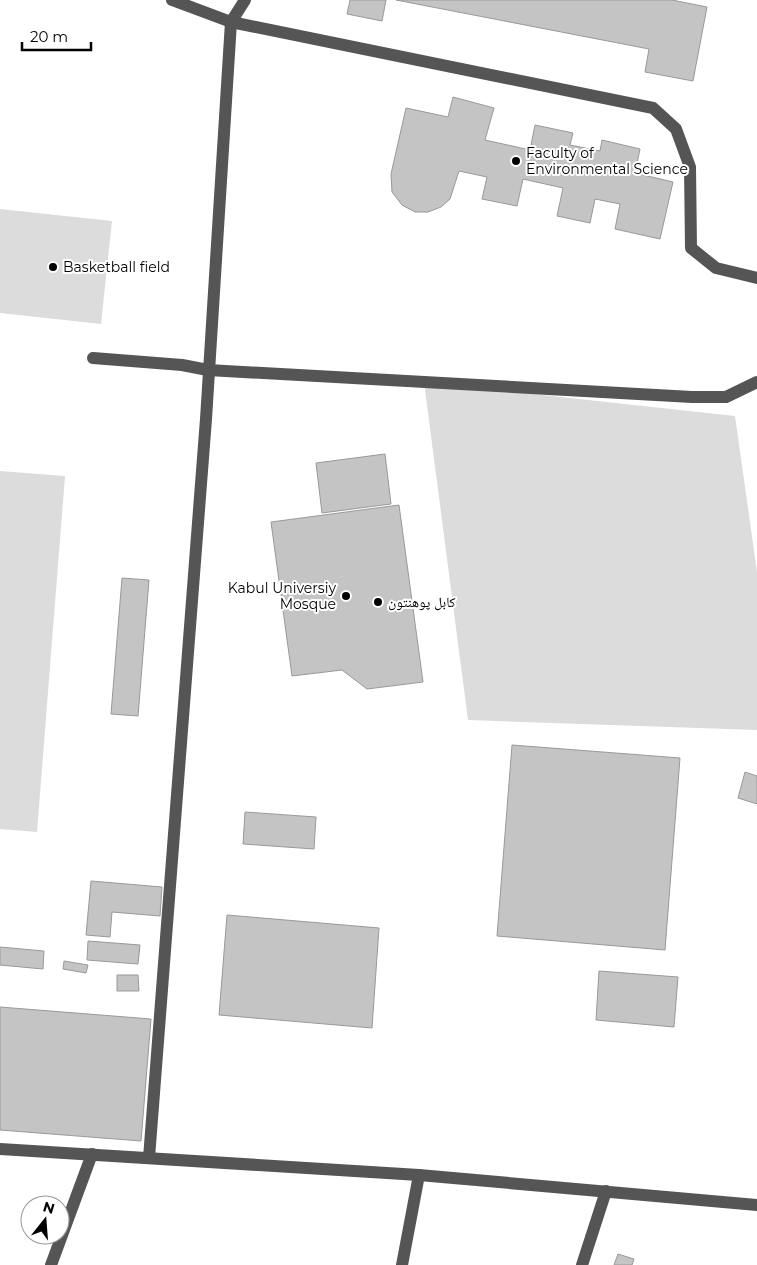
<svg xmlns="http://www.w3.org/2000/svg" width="757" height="1265" font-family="Montserrat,'Noto Naskh Arabic',sans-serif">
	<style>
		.green { fill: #dcdcdc }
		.building { fill: #c4c4c4; stroke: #999 }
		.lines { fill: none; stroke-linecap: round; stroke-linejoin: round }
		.minor { stroke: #555; stroke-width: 12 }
		.poi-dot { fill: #000; stroke: #fff; stroke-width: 2 }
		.labels { text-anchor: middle; stroke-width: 4; stroke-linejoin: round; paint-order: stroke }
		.poi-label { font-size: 14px; fill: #000; stroke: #fff; text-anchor: start }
	</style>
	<rect width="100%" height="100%" fill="#fff"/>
	<g class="green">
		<path d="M0,209L112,221L101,324L0,313Z"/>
		<path d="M424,382L735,416L757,572V730L468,720Z"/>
		<path d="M0,471L65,476L37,832L0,829Z"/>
	</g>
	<g class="building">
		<path d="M350,0H386L382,21L347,14Z"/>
		<path d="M396,0H672L707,7L693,81L645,72L649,49Z"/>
		<path d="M453,97L494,108L485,140L530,150L535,125L573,133L570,145L600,151L602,140L640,149L635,173L673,182L660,239L615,229L620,204L595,199L590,223L557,216L563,188L523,179L517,206L482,199L487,177L459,171L450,199L441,207L428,212H415L402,205L392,192L391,174L406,108L448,117Z"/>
		<path d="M385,454L391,504L322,513L316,463Z"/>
		<path d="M399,505L423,682L367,689L342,670L292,676L271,522Z"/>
		<path d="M122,578L149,580L138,716L111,714Z"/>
		<path d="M512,745L680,758L665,950L497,936Z"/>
		<path d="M745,772L757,776V804L738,798Z"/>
		<path d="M245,812L316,817L314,849L243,844Z"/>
		<path d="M91,881L162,887L160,916L112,912L110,937L86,935Z"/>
		<path d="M227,915L379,928L372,1028L219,1015Z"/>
		<path d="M88,941L140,945L138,964L87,960Z"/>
		<path d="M0,947L44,951L43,969L0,965Z"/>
		<path d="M64,961L88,965L86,973L63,969Z"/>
		<path d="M599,971L678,977L674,1027L596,1020Z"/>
		<path d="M117,975H138L139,991H117Z"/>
		<path d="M0,1007L151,1019L141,1141L0,1130Z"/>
		<path d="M618,1254L634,1259L632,1265H614Z"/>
	</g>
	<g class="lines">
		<g class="minor">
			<path d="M172,0L231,22L653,108L676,129L690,167L691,248L716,268L757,278"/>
			<path d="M93,358L182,365L208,370L692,397H726L757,382"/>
			<path d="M0,1149L419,1175L757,1205"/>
			<path d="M149,1158L206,419L231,22L245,0"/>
			<path d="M51,1265L92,1154"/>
			<path d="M402,1265L419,1175"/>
			<path d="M582,1265L606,1191"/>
		</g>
	</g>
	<g class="poi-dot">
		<circle cx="516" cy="161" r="5"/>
		<circle cx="53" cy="267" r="5"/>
		<circle cx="346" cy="596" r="5"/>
		<circle cx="378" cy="602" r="5"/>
	</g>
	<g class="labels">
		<g class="poi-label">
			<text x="526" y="158">Faculty of<tspan x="526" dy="16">Environmental Science</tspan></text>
			<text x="63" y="272">Basketball field</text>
			<text x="336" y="593" text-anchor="end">Kabul Universiy<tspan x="336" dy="16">Mosque</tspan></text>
			<text x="388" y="607">کابل پوهنتون</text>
		</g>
	</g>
	<g transform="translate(45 1220) rotate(17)"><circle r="24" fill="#ffffff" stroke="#999999"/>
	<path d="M0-4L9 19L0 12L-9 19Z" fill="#000000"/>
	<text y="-8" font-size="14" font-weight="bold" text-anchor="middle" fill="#000000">N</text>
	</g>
	<path d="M22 42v8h69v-8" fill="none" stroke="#000000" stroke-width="2.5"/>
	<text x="30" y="42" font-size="15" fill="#000000" stroke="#ffffff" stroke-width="4" paint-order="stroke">20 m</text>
</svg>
